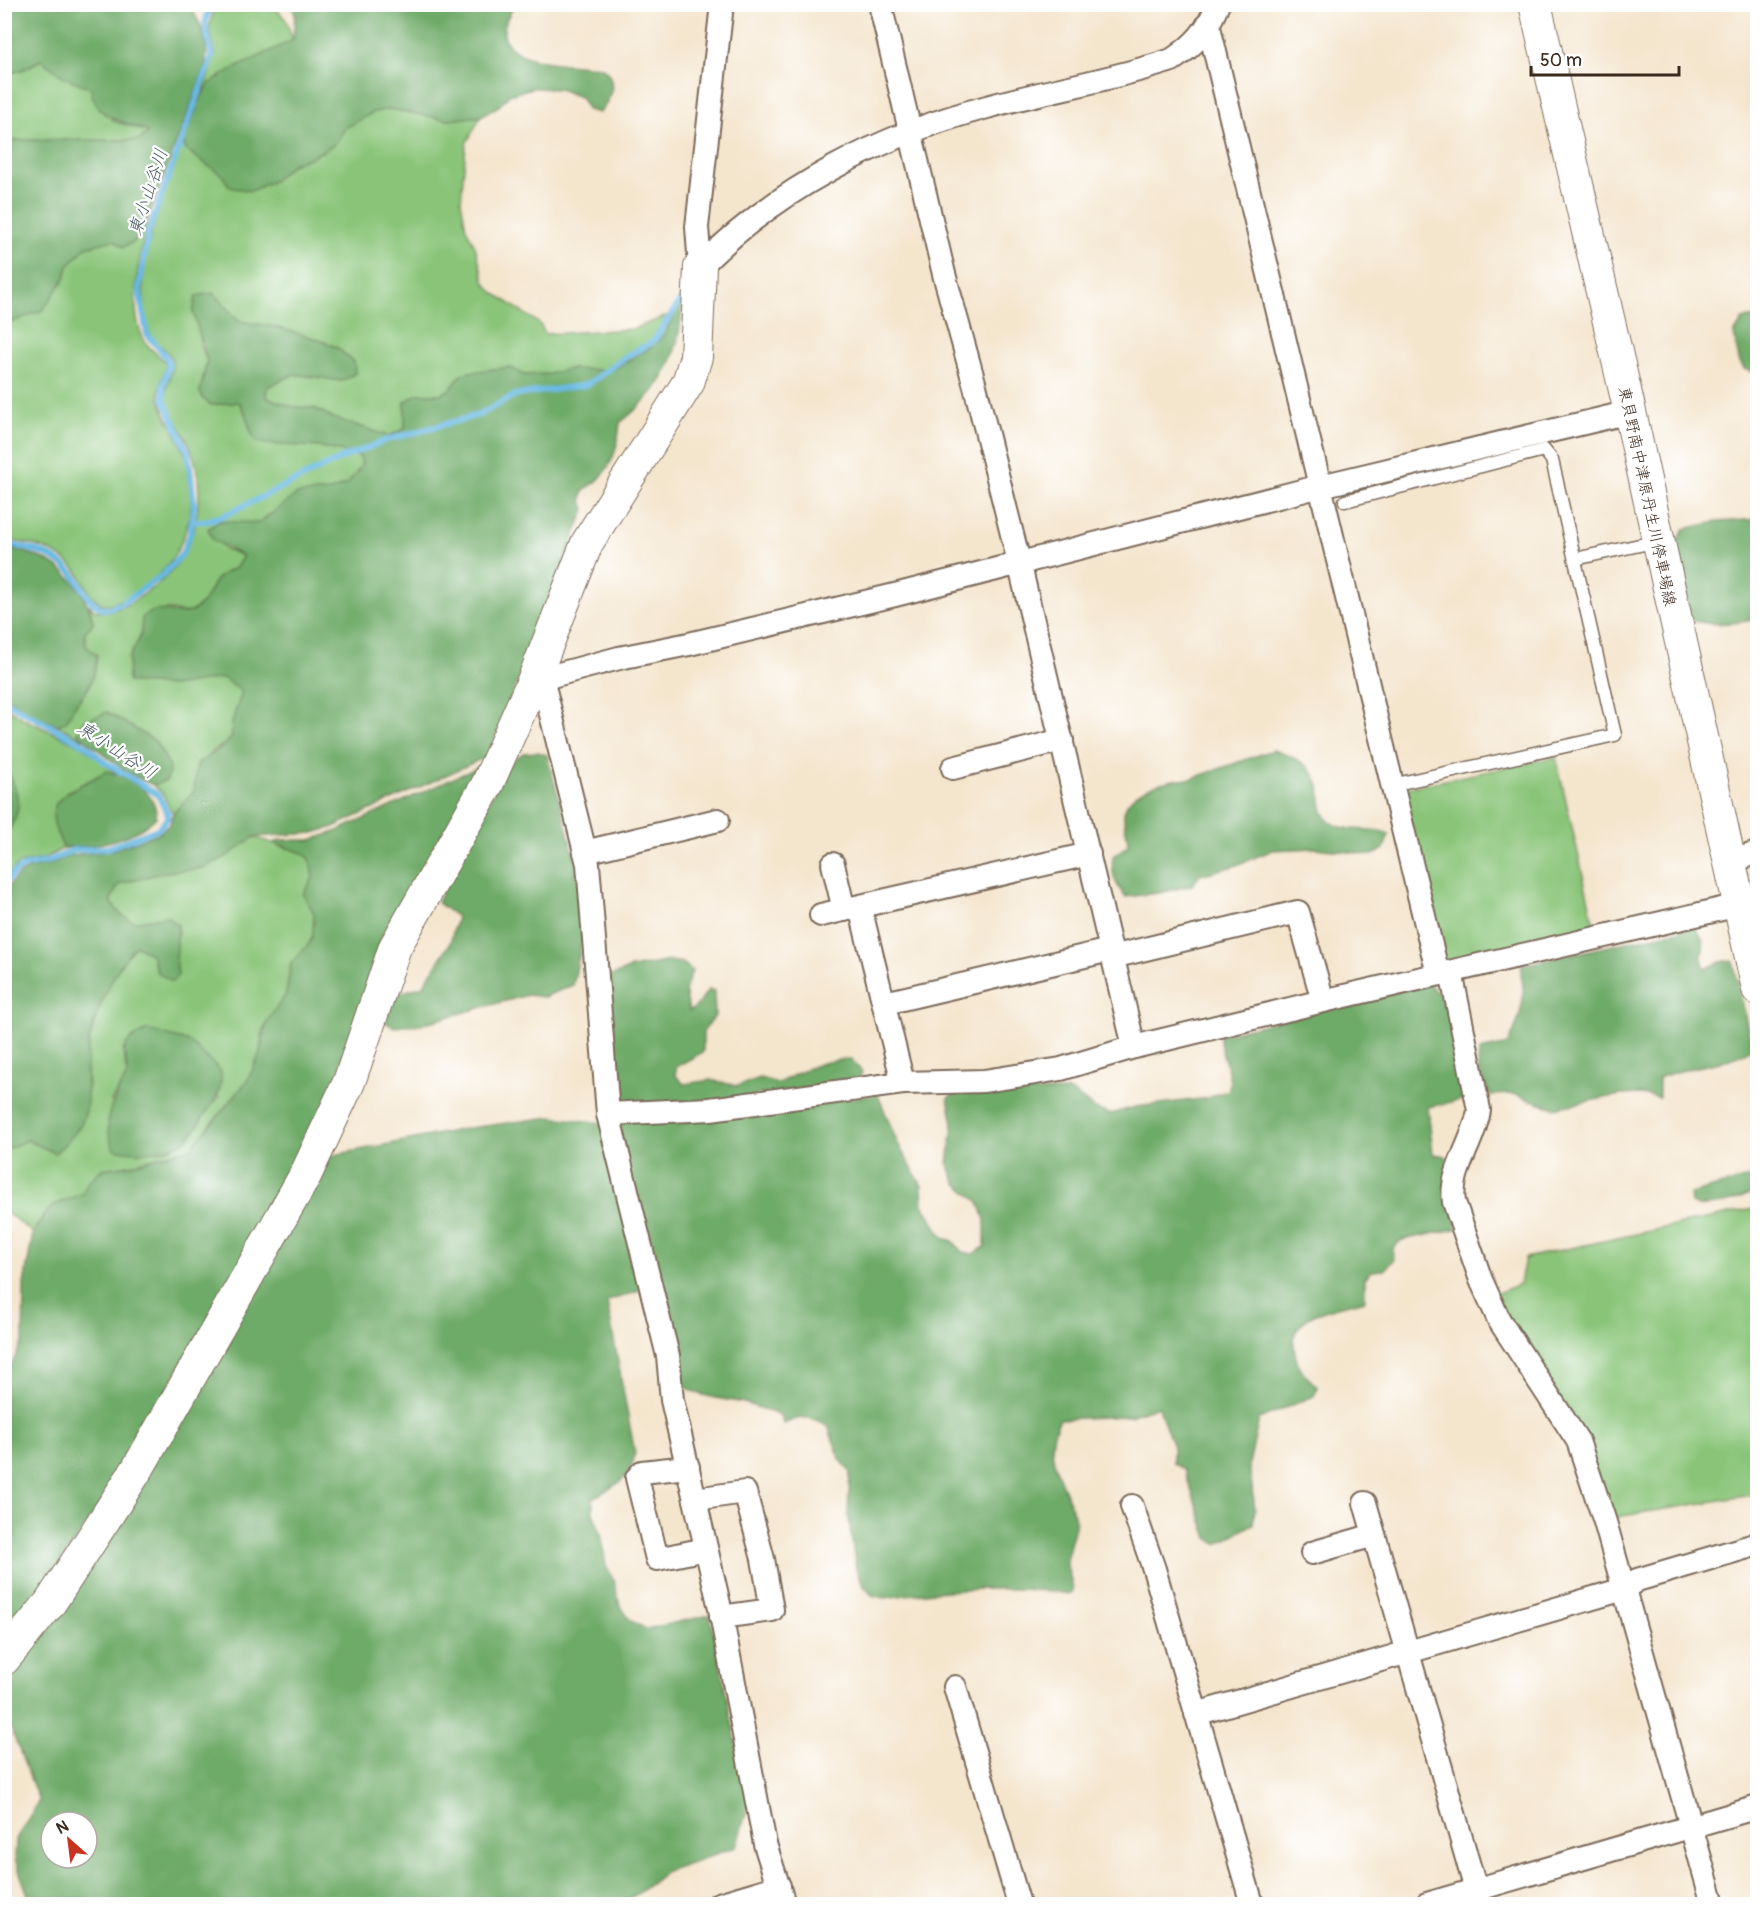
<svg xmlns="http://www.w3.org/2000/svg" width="1762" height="1909" font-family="Pangolin,'Klee One',sans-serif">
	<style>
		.green { fill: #89c478; stroke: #62774b; stroke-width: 1.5; fill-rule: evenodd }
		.forest { fill: #6eaa68; stroke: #546a43; stroke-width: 1.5; fill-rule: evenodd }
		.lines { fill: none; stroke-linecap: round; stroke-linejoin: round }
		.stream { stroke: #69b9e4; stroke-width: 6 }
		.lane-casing { stroke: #7c6b5b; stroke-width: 15 }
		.street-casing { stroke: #7c6b5b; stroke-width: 26 }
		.secondary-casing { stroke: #7c6b5b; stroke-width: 34 }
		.lane { stroke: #fff; stroke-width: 12 }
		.street { stroke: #fff; stroke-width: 22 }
		.secondary { stroke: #fff; stroke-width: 32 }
		.labels { text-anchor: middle; stroke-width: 4.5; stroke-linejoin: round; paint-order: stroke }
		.street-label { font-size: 16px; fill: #3b2a1e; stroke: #fff }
		.water-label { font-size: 18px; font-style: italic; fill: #4b5c63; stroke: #fff }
	</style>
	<rect width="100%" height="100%" fill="#fff"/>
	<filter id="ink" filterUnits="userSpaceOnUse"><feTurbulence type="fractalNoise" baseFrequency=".0167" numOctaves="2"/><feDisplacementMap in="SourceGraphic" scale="12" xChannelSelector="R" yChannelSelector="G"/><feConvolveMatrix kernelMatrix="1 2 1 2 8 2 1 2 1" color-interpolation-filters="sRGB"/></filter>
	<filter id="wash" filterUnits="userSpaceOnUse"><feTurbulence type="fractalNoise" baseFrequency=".008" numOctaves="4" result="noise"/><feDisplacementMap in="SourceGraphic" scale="24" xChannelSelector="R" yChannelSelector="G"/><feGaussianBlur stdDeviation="1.35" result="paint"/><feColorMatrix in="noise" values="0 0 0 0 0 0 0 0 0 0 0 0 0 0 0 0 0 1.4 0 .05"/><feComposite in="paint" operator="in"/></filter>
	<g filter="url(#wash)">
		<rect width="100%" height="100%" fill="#f4e5cd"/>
		<g class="green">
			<path d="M215,5H273L286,20L293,40L210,83L202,95L215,54L209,28Z"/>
			<path d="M41,60L91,88L114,121L149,132L140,140H12L5,143L4,74L22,70Z"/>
			<path d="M389,109L449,120L481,116L466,144L461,201L466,228L475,246L485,283L493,292L540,324L545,334L633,329L674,313L665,334L650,348L612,370L569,369L549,374L524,375L484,371L463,373L451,389L441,394H417L405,402V429L389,436L333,418L314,408L293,407L266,397L267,387L294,374L342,381L355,373L354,362L336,347L314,338L275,327L239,321L213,293L200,345L207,360L200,392L203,399L211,405L239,402C248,415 248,428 256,441L322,447L360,456L362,465L348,484L267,516L259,524L220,521L208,529L225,549L243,556L236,568C204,579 216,595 195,609C183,617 175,608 164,610C156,611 149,616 142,618L141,635L129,658L128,682L172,686L223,677L242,692C237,710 230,718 232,737C226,745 220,746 212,752C203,759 195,779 195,791L173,814L162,793L153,785L167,780L92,719L85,721L77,733L84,740L57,725L66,722L70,712L90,686L85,632L93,623L89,604L94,610C117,615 138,599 155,586C197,554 209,496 190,446C183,430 169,414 166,397C164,383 176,371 171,357C168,350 160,347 155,342C144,330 144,305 143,290C141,249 168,179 183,141L186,150L222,175L230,187L273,181L294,163L312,157L335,144L345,128L374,112Z"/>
			<path d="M148,217C141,251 125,312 146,343C151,351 160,355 166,363C166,376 157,384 160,399C164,416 176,432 183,449C202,493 189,550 153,580C140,590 121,604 104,605C88,598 85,580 74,568C55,548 30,543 5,540V325L14,320L65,278L68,266L86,247L114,240L123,247L134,242Z"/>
			<path d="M5,707L26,720L82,746L116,773L106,772L66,792L62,846L79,845L60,850L44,859L19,864L5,878V838L17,812L5,767Z"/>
			<path d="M1556,757L1595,928L1450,963L1440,958L1401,789Z"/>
			<path d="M254,837L303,853L310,859L313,878L303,894L314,913L313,935L309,944L291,963L286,994L263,1030L259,1056L247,1082L191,1148L129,1165L102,1169L88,1182L83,1194C55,1207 49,1205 33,1233L5,1211L4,1150L27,1140L43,1146L88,1092C88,1079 86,1063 88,1050C94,1014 111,972 136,945L152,955L157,972L178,975L176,961L178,925L148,920L133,922L121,915L110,901L119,884L165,872L203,868ZM123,1049L219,1097L203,1115L197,1128L111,1101L127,1075Z"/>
			<path d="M1757,1208V1494L1611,1518L1495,1294L1520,1284L1525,1258Z"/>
		</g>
		<g class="forest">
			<path d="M135,5L137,10L153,5H189C202,24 211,47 204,70L148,217L134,242L123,247L114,240L86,247L68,266L65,278L43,310L5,325V143L12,140H140L148,132C124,120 95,122 91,88L64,77L41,60L22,70L5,74V5Z"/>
			<path d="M291,5H515C472,65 565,63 601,67C620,79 610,101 599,113L588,110L580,97L559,89L532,88L509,95L499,106L481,116L449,120L389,109L374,112L345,128L335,144L312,157L294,163L273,181L251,191L230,187L222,175L186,150L183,141L202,95L210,83L229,71L293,40L295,13Z"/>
			<path d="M213,293L239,321L275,327L314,338L336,347L354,362L355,373L342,381L294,374L267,387L266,397L293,407L314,408L333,418L389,436L405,429V402L417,394H441L451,389L463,373L510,367L524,375L549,374L569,369L612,370L650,348L665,334L674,313L682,305C679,361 663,389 620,423C618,445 614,463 599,479C595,484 587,487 584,491C580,497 583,504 585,509L488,756L331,828L313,833L254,837L224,858L203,868L165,872L119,884L110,901L121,915L134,922L167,916L178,925L176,961L178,975L172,982L157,972L152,955L136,945C114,969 90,1020 87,1054C84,1104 99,1115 55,1153L27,1140L5,1150V890L20,873L31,868L50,864L71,855L110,851L159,833L170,824L173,814L194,791L197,764L225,745L232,737C230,718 237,710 242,692L223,678L172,686L128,682L129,658L141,635L142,618C163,600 176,621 194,610C216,596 204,579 236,568L243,556L213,540L208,529L220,521L259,523L297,494L330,491L348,484L362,465L360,456L322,447L265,444L255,441C248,428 248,415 239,402L211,405L203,399L200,392L207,360L193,312L196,296Z"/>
			<path d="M1757,317H1758L1757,374L1744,369L1739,360L1734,334L1743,319Z"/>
			<path d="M1757,519V619C1735,624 1713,626 1691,620L1675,546L1684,529L1716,522Z"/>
			<path d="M5,548C49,554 84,577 93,623L85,632L86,646L97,655C94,693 79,692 66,722L57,725L32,715L5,696Z"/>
			<path d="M107,712L155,741L170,766L167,780L153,785L127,772L77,733L85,721Z"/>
			<path d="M1273,750C1292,756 1313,764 1319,786C1322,797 1319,812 1330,821C1347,835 1373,825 1389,834L1384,849L1373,855L1316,848L1273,850L1234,866L1200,875L1192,885L1159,893L1126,897C1114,883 1111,874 1113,856L1128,845C1128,834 1123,823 1124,813C1127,790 1171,777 1190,779Z"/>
			<path d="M538,752L547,755L577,866L583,938L573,985L544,997L528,995L418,1025L393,1027L385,1022L395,994L423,986L450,943L457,917L437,902L508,764L523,753Z"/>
			<path d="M480,766L482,771L381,938L336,1081L307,1148L100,1505L5,1641V1378L23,1341L24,1284L33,1233L43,1216L54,1205L82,1194L88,1182L102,1169L129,1165L191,1148L247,1081L259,1056L267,1021L286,994L291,963L309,944L313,935L314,913L303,894L313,878L310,859L303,853L274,843L279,840H311L335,832Z"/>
			<path d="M5,767C12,779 21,797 17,812C12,831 4,829 7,852L5,856Z"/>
			<path d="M106,771C128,776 158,793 156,817C137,838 89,850 63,846C35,794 71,794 106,771Z"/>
			<path d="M1695,927C1701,936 1707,944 1701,955L1705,969L1720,962L1733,960L1752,1048C1730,1066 1687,1065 1659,1078V1098L1641,1094L1620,1095L1554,1108L1514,1094L1491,1095C1481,1082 1475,1066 1480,1050L1508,1044C1516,1027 1524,1008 1523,988C1523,979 1519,975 1522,965Z"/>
			<path d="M670,961L683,963L692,971L685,990L689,1011L695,1008L709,989L714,991L715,1016L703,1032V1052L677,1066L675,1075L684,1084L711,1080L737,1086L760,1078L778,1083C805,1070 819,1060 851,1059L862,1072L858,1082L718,1100L619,1106L606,978L631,968Z"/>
			<path d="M1429,984L1446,1002L1466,1099L1428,1107L1433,1154L1446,1156L1449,1163L1456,1229L1402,1240L1393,1248L1394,1260L1384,1270L1372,1271L1365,1278V1300C1339,1308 1292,1311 1294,1345C1295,1365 1303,1374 1318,1387L1314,1396L1259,1419L1249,1464L1255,1509L1253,1524L1217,1544L1208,1538L1184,1470L1173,1463V1447L1158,1406L1130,1416L1060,1419C1039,1454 1066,1486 1076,1521C1074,1535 1067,1548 1067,1563C1067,1572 1073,1581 1073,1591L1069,1594C1014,1584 939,1590 884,1598L872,1595L864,1586L856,1569L848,1514L850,1472L840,1459L828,1426C811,1416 802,1415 784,1424L780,1415C767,1412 756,1406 744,1403C718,1397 692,1399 675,1376L616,1123L878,1095L898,1144L922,1186L923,1205L943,1238L953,1241L962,1252L973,1254L985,1247V1220L979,1202L956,1183L948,1164L953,1124L948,1098L955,1093L1071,1091L1095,1109L1110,1114L1135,1107L1208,1098L1229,1090C1233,1069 1218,1055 1220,1035Z"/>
			<path d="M148,1030L190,1042L221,1071C222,1090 217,1098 206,1113C198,1123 194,1135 183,1142C163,1154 135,1154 114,1149C100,1120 113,1101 127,1075C126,1046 117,1043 148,1030Z"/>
			<path d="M551,1117L603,1123L642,1288C632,1296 618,1296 607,1302L635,1454C630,1481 615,1485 593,1498V1513L601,1533L606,1566L614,1581L620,1606L631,1621L646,1629L710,1615L749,1804L736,1847L667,1871L637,1894L619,1904H31L15,1859L16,1839L39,1801L5,1713V1678L55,1608L329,1156L469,1128ZM51,1822H87V1858H51Z"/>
			<path d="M1755,1176L1757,1179V1191C1742,1198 1707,1212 1691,1204L1690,1194Z"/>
		</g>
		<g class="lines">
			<g class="stream">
				<path d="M192,521H205L223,516L340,459L387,440L479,415L515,395L587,385L628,355L653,342L682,298"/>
				<path d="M4,544C29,548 51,552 70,571C82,582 87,605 105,609L121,604L163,575L182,554L190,534L194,505L188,452L164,400L163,386L169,365L167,358L147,334L139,289L148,233L212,56L205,24L210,4"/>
				<path d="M4,701L87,746L102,760L158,795L168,814L167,819L158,829L108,848L74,850L49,861L25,866L16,871L4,884"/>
			</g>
		</g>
	</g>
	<g filter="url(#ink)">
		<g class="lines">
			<g class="lane-casing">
				<g id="lane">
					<path d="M1345,501L1544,450L1552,460L1615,735L1392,785"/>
					<path d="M1575,559L1658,541"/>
				</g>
			</g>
			<g class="street-casing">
				<g id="street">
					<path d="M880,4L944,274L975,386L1019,562L1134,1047"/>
					<path d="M1209,27L1438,974"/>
					<path d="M700,267C776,189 881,135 987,107C1048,90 1112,80 1172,60C1196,44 1207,31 1218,4"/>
					<path d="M700,267L697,227L722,4"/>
					<path d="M542,678L588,864L608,1114L668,1356L672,1400L719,1604L765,1844L784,1904"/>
					<path d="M533,681L619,658L689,644L895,595L1321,486L1630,412"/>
					<path d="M953,768L1062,740"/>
					<path d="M585,852L718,820"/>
					<path d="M1729,861L1758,853"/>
					<path d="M833,864L844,910"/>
					<path d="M860,907L903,1083"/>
					<path d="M821,915L1089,854"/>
					<path d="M1112,957L1298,912L1323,1001"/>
					<path d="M1451,972L1479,1110C1475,1141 1449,1171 1454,1202L1481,1280L1499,1320L1578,1441L1605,1522L1713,1904"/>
					<path d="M885,1003L1110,950"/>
					<path d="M608,1114L710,1109L903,1083L984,1081L1061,1069L1134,1047L1323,1001L1739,905"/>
					<path d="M688,1467L642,1472L637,1478L657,1559L706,1549"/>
					<path d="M695,1499L745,1492L763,1559L772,1610L721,1617"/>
					<path d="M1365,1503L1480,1904"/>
					<path d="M1132,1506L1154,1569L1252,1904"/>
					<path d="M1312,1553L1374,1535"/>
					<path d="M955,1687L1019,1904"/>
					<path d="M1196,1714L1624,1589L1637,1580L1758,1544"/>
					<path d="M719,1904L779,1886"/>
					<path d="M1427,1904L1758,1807"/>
				</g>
			</g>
			<g class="secondary-casing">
				<g id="secondary">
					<path d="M1535,4L1630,412L1758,989"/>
					<path d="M4,1659L50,1603L138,1468L306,1174L349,1082L395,947L487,785L533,681L587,543L688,383L696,357L700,267"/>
				</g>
			</g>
			<use href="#lane" class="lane"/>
			<use href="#street" class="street"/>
			<use href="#secondary" class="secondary"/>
		</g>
	</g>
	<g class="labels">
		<g class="street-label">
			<text transform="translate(1648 496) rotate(78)" y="6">東貝野南中津原丹生川停車場線</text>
		</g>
		<g class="water-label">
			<text transform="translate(148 192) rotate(-72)" y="6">東小山谷川</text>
			<text transform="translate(117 750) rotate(33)" y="6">東小山谷川</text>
		</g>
	</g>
	<rect width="1762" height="1909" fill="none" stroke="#fff" stroke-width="24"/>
	<g transform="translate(69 1840) rotate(332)"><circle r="28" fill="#ffffff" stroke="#b1aaa5" stroke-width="1.5"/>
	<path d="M0-4.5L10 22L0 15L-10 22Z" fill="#c8321e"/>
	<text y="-9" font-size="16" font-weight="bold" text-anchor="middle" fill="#3b2a1e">N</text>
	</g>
	<path d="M1531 66v9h148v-9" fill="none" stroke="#3b2a1e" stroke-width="3"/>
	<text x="1540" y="66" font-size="18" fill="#3b2a1e" stroke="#ffffff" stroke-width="4.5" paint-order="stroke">50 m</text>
</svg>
